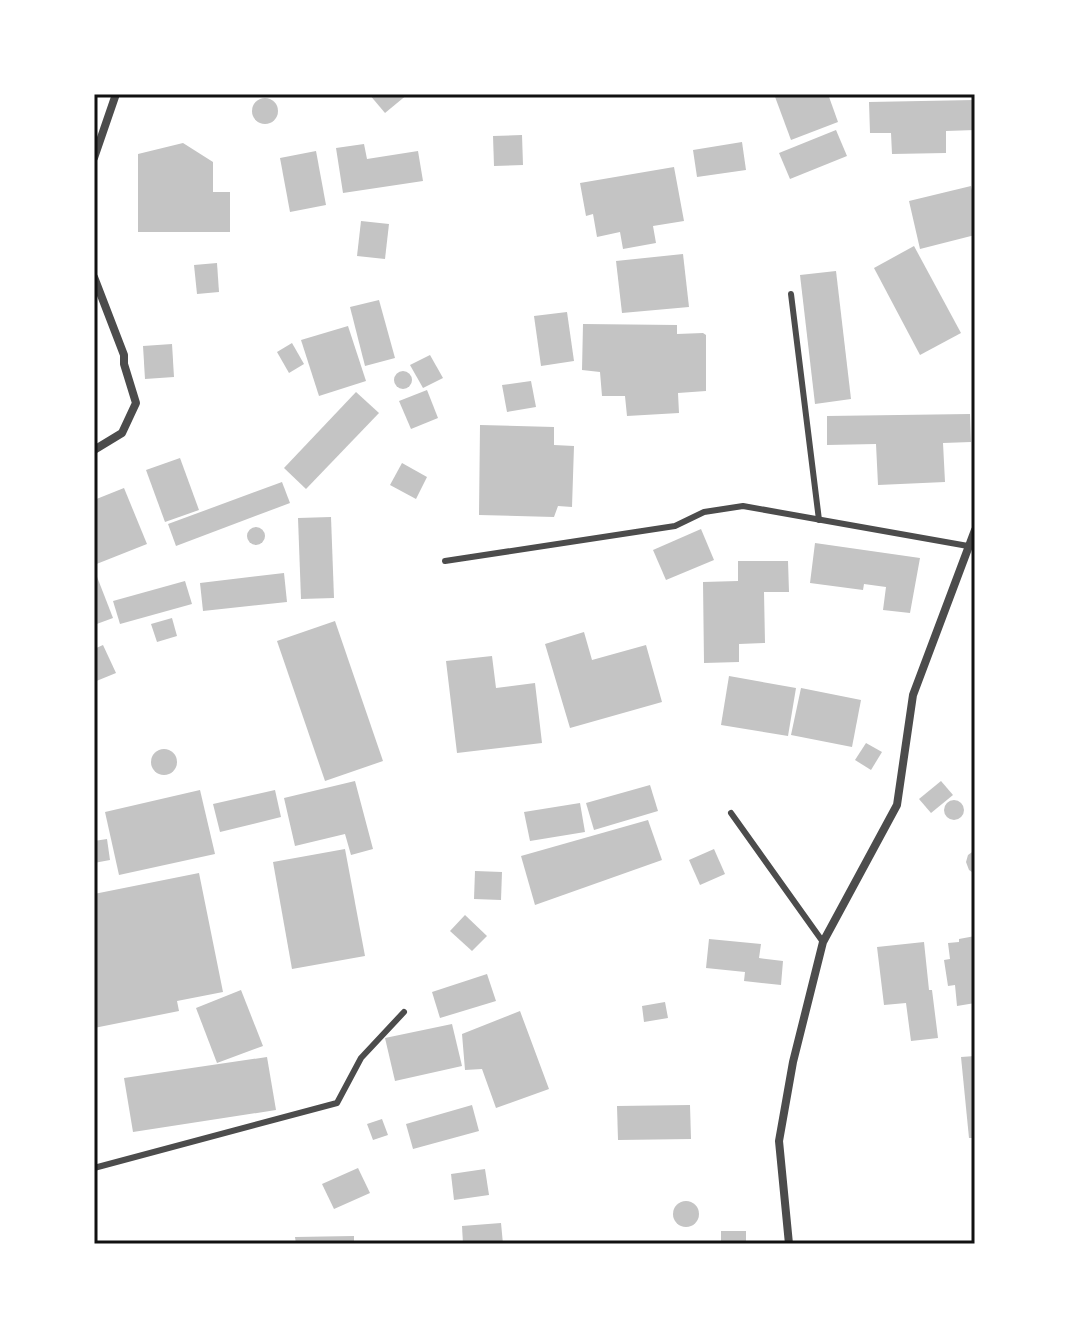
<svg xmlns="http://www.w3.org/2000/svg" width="1069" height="1338" font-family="Roboto,sans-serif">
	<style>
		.building { fill: #c4c4c4 }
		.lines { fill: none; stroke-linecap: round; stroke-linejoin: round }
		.service { stroke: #4c4c4c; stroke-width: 6 }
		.minor { stroke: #4c4c4c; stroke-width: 8 }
		.neatline { fill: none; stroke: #111; stroke-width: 3 }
	</style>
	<rect width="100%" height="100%" fill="#fff"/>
	<g class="building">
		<path d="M369,94H408L385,113Z"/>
		<path d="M774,94H828L838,122L791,140Z"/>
		<circle cx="265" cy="111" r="13"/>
		<path d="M974,100L975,130L946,131V153L892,154L891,133H870L869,102Z"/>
		<path d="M836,130L847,156L790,179L779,153Z"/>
		<path d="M522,135L523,165L494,166L493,136Z"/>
		<path d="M742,142L746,170L697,177L693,150Z"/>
		<path d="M183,143L213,162V192H230V232H138V154Z"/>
		<path d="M364,144L367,159L418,151L423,181L343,193L336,148Z"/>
		<path d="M316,151L326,205L290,212L280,158Z"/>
		<path d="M674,167L684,221L653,226L656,243L623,249L620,232L597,237L593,214L586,216L580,183Z"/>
		<path d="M971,186L975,203V235L920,249L909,201Z"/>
		<path d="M361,221L389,224L385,259L357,256Z"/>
		<path d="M914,246L961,333L920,355L874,268Z"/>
		<path d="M683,254L689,307L622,313L616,261Z"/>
		<path d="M217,263L219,292L197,294L194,265Z"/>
		<path d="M836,271L851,399L815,404L800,275Z"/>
		<path d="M379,300L395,358L365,366L350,307Z"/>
		<path d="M567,312L574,361L541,366L534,316Z"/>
		<path d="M583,324L677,325V334L703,333L706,335V391L678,393L679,413L627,416L625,396H602L600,372L582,370Z"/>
		<path d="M348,326L366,381L319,396L301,340Z"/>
		<path d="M292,343L304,364L289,373L277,352Z"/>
		<path d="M172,344L174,377L145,379L143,346Z"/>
		<path d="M430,355L443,378L423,388L410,365Z"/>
		<circle cx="403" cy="380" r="9"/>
		<path d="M531,381L536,407L507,412L502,385Z"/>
		<path d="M427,390L438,418L411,429L399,401Z"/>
		<path d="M356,392L379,413L306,489L284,468Z"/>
		<path d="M970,414L971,442L943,443L945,482L878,485L876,444L827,445V416Z"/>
		<path d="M480,425L554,427V445L574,446L572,507L558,506L554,517L479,515Z"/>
		<path d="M180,458L199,510L165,522L146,470Z"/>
		<path d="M402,463L427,477L416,499L390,485Z"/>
		<path d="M282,482L290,503L176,546L168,524Z"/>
		<path d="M124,488L147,544L94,565V500Z"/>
		<path d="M331,517L334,598L301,599L298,518Z"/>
		<circle cx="256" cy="536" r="9"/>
		<path d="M701,529L714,560L666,580L653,550Z"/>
		<path d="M815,543L920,558L910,613L883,610L886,587L864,584L863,590L810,583Z"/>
		<path d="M738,561H788L789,592H764L765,643L739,644V662L704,663L703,582L738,581Z"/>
		<path d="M94,569L113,618L94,625Z"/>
		<path d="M284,573L287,602L203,611L200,583Z"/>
		<path d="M185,581L192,604L120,624L113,601Z"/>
		<path d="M172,618L177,636L157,642L151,624Z"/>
		<path d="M335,621L383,761L325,781L277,641Z"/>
		<path d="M584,632L592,660L646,645L662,702L570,728L545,644Z"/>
		<path d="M103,645L116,673L94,682V649Z"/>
		<path d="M492,656L496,688L535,683L542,743L457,753L446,661Z"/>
		<path d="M729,676L796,688L788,736L721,725Z"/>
		<path d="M801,688L861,700L852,747L791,735Z"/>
		<path d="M866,743L882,752L871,770L855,760Z"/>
		<circle cx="164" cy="762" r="13"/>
		<path d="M355,781L373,849L351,855L345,834L295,846L284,798Z"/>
		<path d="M941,781L953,795L931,813L919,799Z"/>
		<path d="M650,785L658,811L594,830L586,803Z"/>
		<path d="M200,790L215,854L119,875L105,812Z"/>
		<path d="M275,790L281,817L220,832L213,804Z"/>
		<circle cx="954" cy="810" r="10"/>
		<path d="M580,803L585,832L530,841L524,812Z"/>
		<path d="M648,820L662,860L535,905L521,856Z"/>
		<path d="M107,839L110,860L94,863V841Z"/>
		<path d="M345,849L365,956L292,969L273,862Z"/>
		<path d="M714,849L725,874L700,885L689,860Z"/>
		<path d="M975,850V874L969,870L966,862L968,855Z"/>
		<path d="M475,871L502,872L501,900L474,899Z"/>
		<path d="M199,873L223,992L177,1001L179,1011L94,1028V894Z"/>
		<path d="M465,915L487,936L472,951L450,931Z"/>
		<path d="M975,936V1003L957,1006L955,985L948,986L944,960L950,959L948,943L959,942V939Z"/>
		<path d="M709,939L761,944L759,958L783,961L781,985L744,981L745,972L706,968Z"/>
		<path d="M924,942L929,990H932L938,1038L911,1041L906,1003L884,1005L877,947Z"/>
		<path d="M487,974L496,1001L440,1018L432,992Z"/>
		<path d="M241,990L263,1046L217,1063L196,1008Z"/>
		<path d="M665,1002L668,1018L644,1022L642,1006Z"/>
		<path d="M520,1011L549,1089L496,1108L482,1069L465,1070L462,1034Z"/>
		<path d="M452,1024L462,1066L395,1081L385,1038Z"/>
		<path d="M975,1056V1138H969L961,1057Z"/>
		<path d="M267,1057L276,1110L133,1132L124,1078Z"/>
		<path d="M472,1105L479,1131L413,1149L406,1124Z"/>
		<path d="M690,1105L691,1139L618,1140L617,1106Z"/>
		<path d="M382,1119L388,1135L373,1140L367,1124Z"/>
		<path d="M358,1168L370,1193L334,1209L322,1184Z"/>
		<path d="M485,1169L489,1195L454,1200L451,1174Z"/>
		<circle cx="686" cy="1214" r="13"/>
		<path d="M501,1223L503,1244H463L462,1226Z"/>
		<rect x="721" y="1231" width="25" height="13"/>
		<path d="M354,1236V1244H296L295,1237Z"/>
	</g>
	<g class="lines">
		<g class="service">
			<path d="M791,294L819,520"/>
			<path d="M445,561L675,526L704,512L743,506L968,546"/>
			<path d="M731,813L823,942"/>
			<path d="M94,1168L337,1103L361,1058L404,1012"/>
		</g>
		<g class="minor">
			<path d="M94,158L116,94"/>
			<path d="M94,277L124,355V364L136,403L122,433L94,450"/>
			<path d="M789,1244L779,1141L793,1062L823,942L897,805L913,695L975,530"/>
		</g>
	</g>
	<rect width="1069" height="1338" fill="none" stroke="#ffffff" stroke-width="192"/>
	<rect x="96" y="96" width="877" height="1146" class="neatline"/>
</svg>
